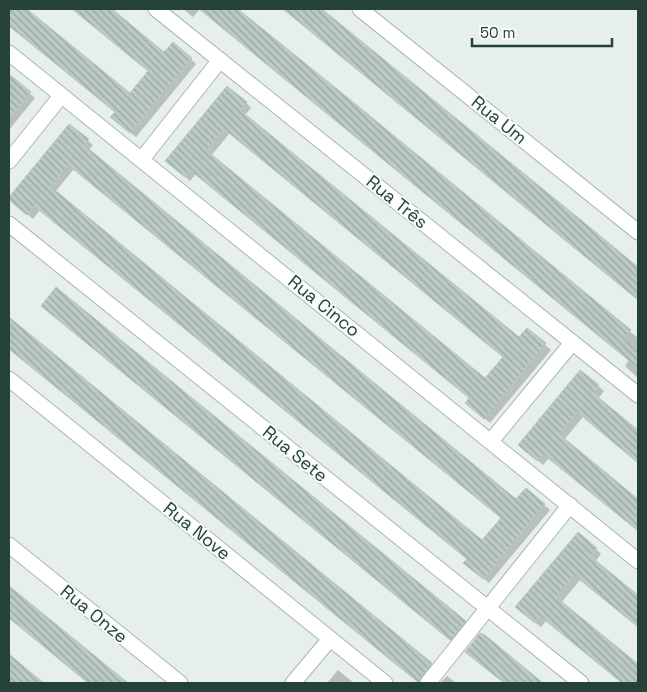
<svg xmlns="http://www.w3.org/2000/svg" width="647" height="692" font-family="'Space Grotesk',sans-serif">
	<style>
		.shadow { fill: #0003; fill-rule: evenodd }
		.building { fill: url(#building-back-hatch); stroke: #b8c9c2; fill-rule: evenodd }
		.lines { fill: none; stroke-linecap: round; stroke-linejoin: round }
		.minor-casing { stroke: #a8b8b2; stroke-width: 17 }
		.minor { stroke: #fff; stroke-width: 15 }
		.labels { text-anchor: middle; stroke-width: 4; stroke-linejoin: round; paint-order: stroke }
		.street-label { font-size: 18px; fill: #24423a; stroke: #f7fbf9 }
	</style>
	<defs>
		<pattern id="building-back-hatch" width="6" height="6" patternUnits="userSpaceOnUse" patternTransform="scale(1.25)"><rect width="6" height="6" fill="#bbcac4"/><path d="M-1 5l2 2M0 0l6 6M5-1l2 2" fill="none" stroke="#98a6a0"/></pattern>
	</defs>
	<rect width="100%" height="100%" fill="#e6efeb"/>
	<g class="shadow">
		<path d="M9,9H26L131,95L150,72L73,9H109L165,54L191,59L196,64L136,137L117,123L116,113L9,25Z"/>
		<path d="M183,9H236L638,338V378L625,366L629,360L200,9L193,17Z"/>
		<path d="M284,9H320L638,269V299Z"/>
		<path d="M12,78L35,98L9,130V81Z"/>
		<path d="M246,102L251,108L245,115L519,339L527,329L551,350L490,423L472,408L470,398L196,174L190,181L172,166ZM230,133L504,357L485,380L211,156Z"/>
		<path d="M69,125L93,145L88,151L517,501L544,505L550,510L489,583L470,568L468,560L40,210L33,219L9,199ZM74,169L502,519L483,542L55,192Z"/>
		<path d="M47,311L465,622L470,627L455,644Z"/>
		<path d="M9,318L431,664L437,669L427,683H420L400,668L9,348Z"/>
		<path d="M580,371L604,391L598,399L638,432V462L583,417L564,440L638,501V531L549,458L543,465L525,450Z"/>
		<path d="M596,549L601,554L595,562L638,597V627L580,580L561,603L638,666V683H623L546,621L541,627L522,613Z"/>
		<path d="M9,587L126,683H90L9,617Z"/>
		<path d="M9,656L42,683H9Z"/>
		<path d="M338,670L354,683H327Z"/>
		<path d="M447,676L456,683H440Z"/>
	</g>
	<g class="building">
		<path d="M9,9H27L130,93L148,71L72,9H112L164,52L173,42L192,58L130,133L110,117L115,112L9,26Z"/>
		<path d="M199,9H238L342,93L631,330L624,338L638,350V368Z"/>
		<path d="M283,9H322L592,229L638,267V300Z"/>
		<path d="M9,74L31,92L9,118Z"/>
		<path d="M227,86L247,102L240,110L519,337L527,328L546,343L484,419L465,403L469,398L190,170L185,177L165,161ZM224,129L503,357L485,378L206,150Z"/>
		<path d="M69,124L89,139L84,145L516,499L526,488L545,504L483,579L463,563L467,559L34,206L27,215L9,200V197ZM68,165L501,518L482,540L50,186Z"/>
		<path d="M56,287L466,621L450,640L41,306Z"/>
		<path d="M9,317L432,663L421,677L419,683L9,349Z"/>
		<path d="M580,370L599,385L593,393L638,430V463L577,412L559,434L638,499V531L543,454L537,461L518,445Z"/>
		<path d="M578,532L597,548L590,556L638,595V627L574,575L556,597L638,664V683H622L540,616L535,623L515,607Z"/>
		<path d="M9,586L84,647L128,683H88L9,618Z"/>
		<path d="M480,633L485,635L543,683H504L465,652Z"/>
		<path d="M9,654L28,670L44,683H9Z"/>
	</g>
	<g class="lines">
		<g class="minor-casing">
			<g id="minor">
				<path d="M156,9L638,395"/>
				<path d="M360,9L638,232"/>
				<path d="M9,53L638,561"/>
				<path d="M142,159L220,60"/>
				<path d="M9,161L61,96"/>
				<path d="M9,224L581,683"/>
				<path d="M9,379L385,683"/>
				<path d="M491,441L572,343"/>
				<path d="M9,545L180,683"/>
				<path d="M293,683L330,639"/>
				<path d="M428,683L570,505"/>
			</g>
		</g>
		<use href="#minor" class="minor"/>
	</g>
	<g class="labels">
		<g class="street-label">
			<text transform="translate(499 120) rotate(39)" y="6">Rua Um</text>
			<text transform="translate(397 202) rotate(39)" y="6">Rua Três</text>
			<text transform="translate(324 306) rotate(39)" y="6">Rua Cinco</text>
			<text transform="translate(295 454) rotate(39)" y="6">Rua Sete</text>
			<text transform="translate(197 531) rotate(39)" y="6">Rua Nove</text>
			<text transform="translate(94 614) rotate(39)" y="6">Rua Onze</text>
		</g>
	</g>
	<rect width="647" height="692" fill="none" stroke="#24423a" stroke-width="20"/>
	<path d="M472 38v8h140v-8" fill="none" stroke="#24423a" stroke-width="2.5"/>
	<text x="480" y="38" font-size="15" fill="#24423a" stroke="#f7fbf9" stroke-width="4" paint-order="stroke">50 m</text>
</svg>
